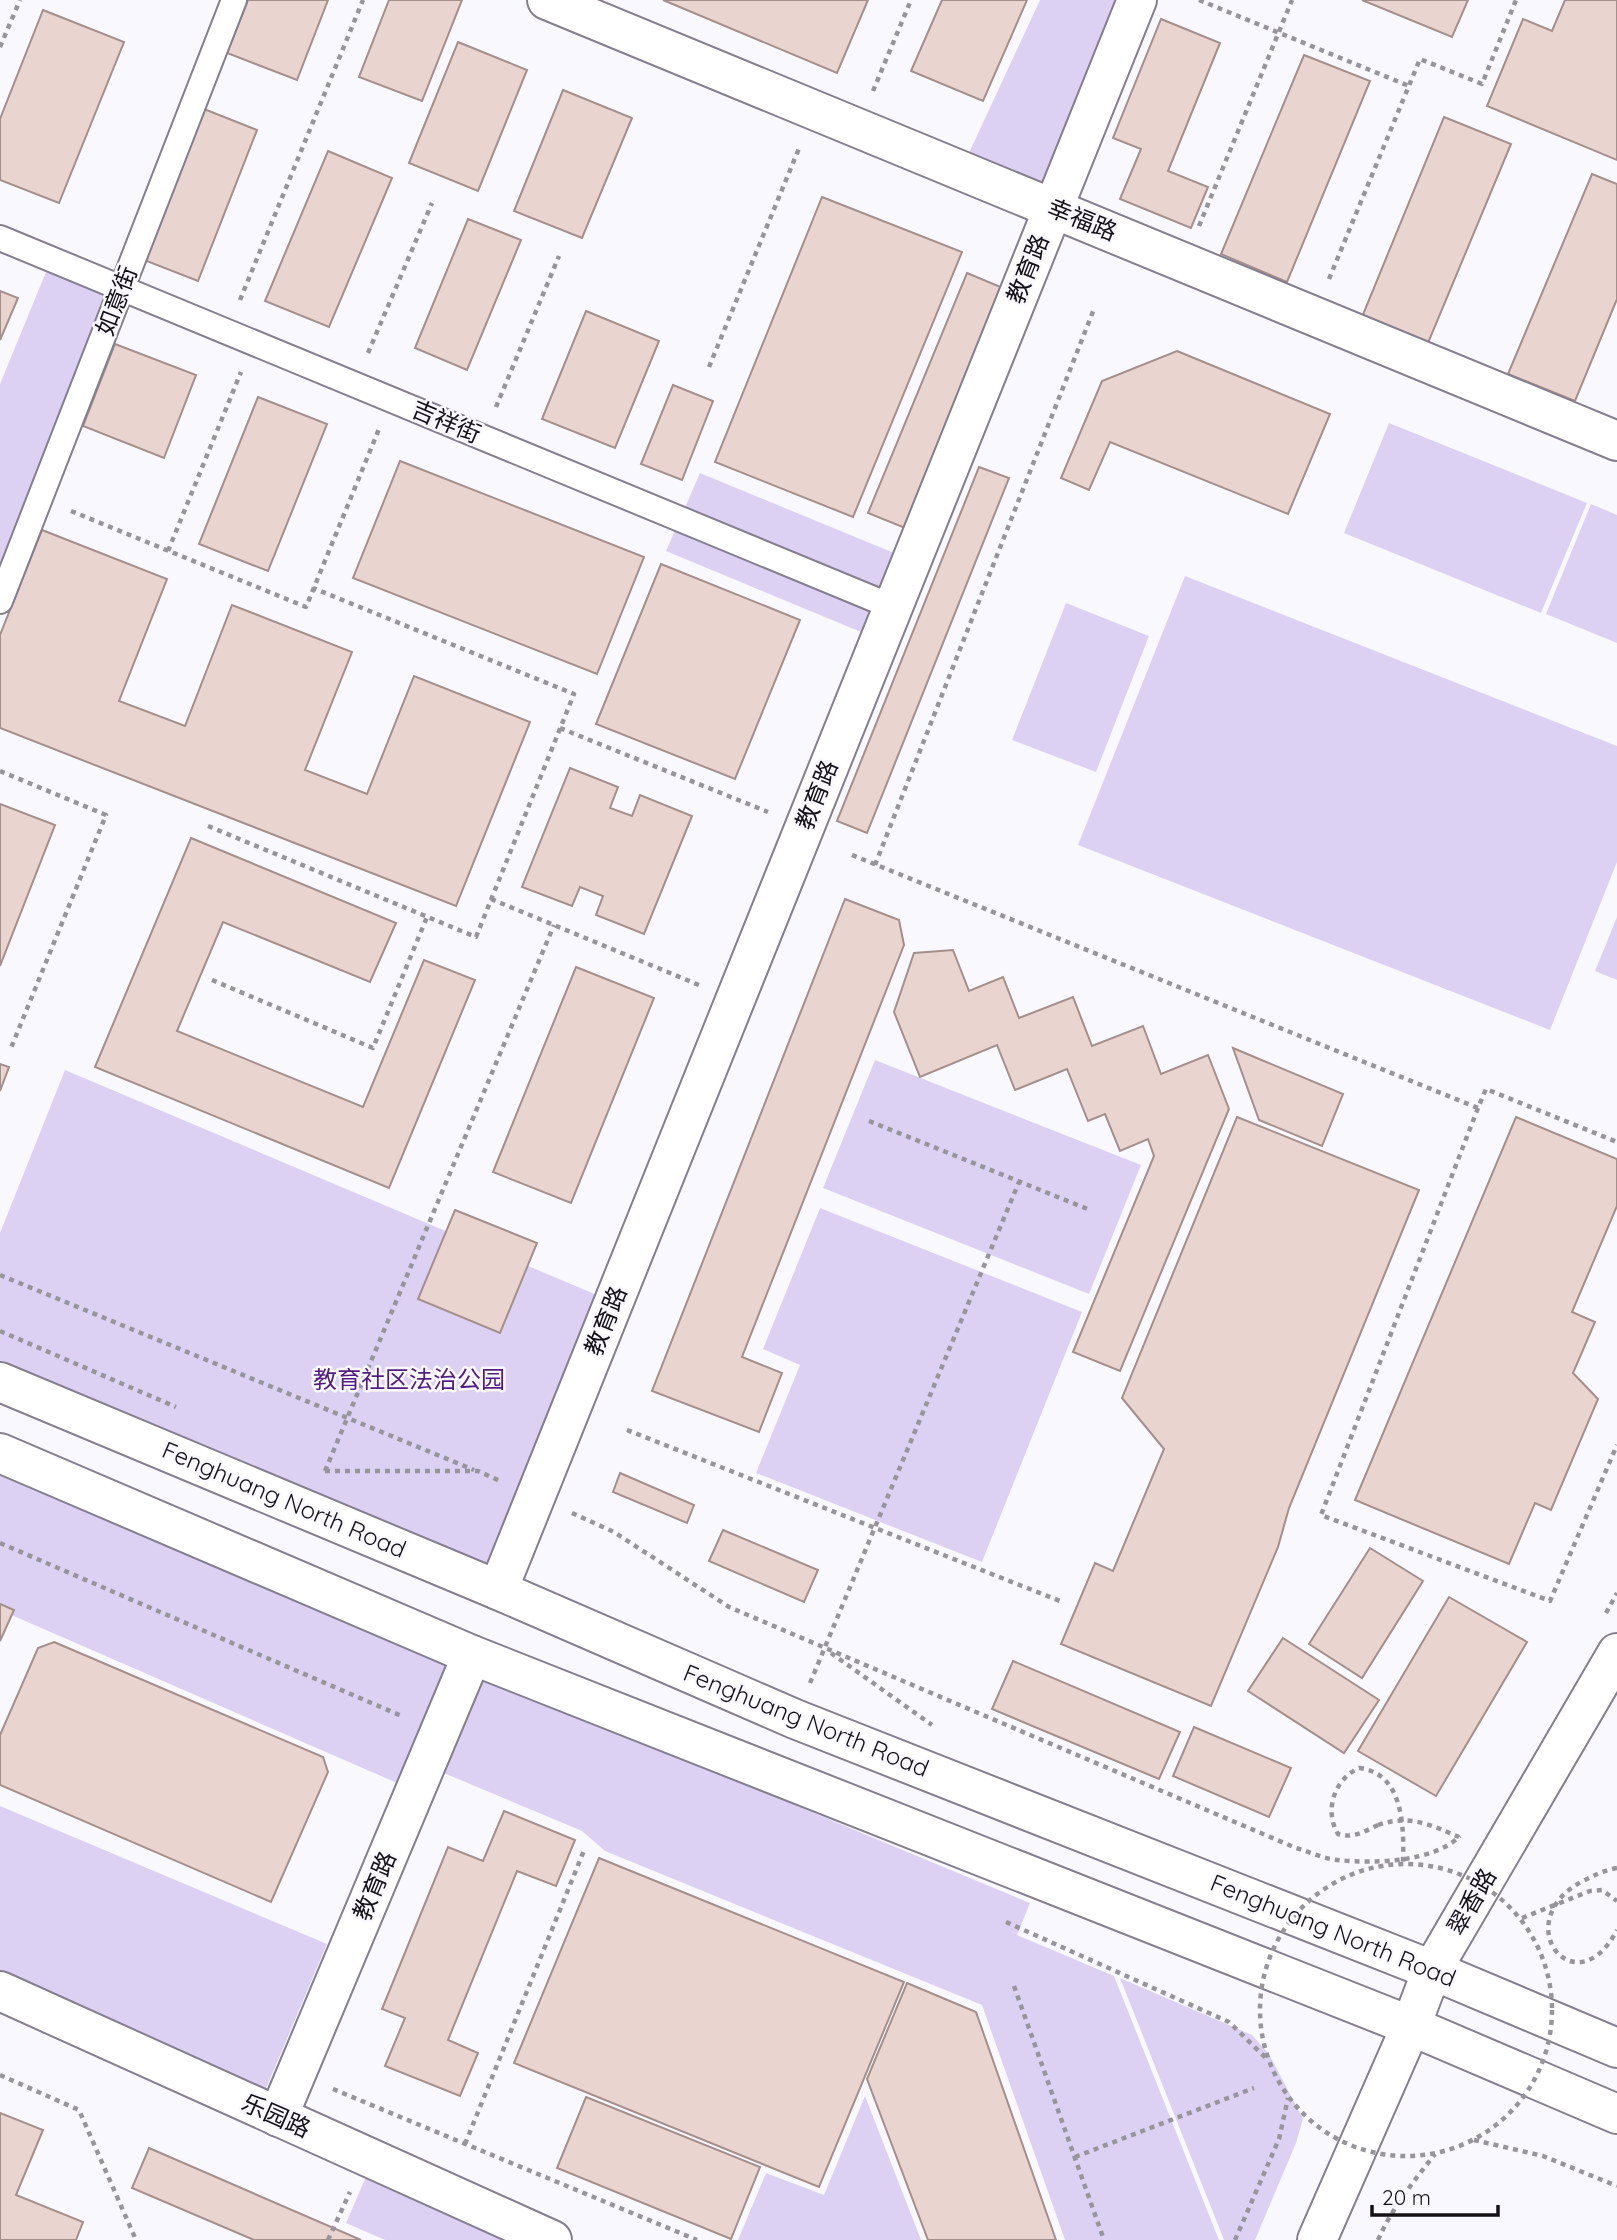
<svg xmlns="http://www.w3.org/2000/svg" width="1617" height="2240" font-family="Quicksand,'Noto Sans SC',sans-serif">
	<style>
		.green { fill: #ddd1f3 }
		.building { fill: #e9d4cf; stroke: #a38f8b; stroke-width: 2 }
		.lines { fill: none; stroke-linecap: round; stroke-linejoin: round }
		.service-casing { stroke: #847e8e; stroke-width: 28 }
		.minor-casing { stroke: #847e8e; stroke-width: 42 }
		.tertiary-casing { stroke: #847e8e; stroke-width: 42 }
		.secondary-casing { stroke: #847e8e; stroke-width: 42 }
		.primary-casing { stroke: #847e8e; stroke-width: 42 }
		.path { stroke: #97959b; stroke-width: 4.5; stroke-dasharray: 5 5; stroke-linecap: butt }
		.service { stroke: #fff; stroke-width: 24 }
		.minor { stroke: #fff; stroke-width: 38 }
		.tertiary { stroke: #fff; stroke-width: 38 }
		.secondary { stroke: #fff; stroke-width: 38 }
		.primary { stroke: #fff; stroke-width: 38 }
		.path-bridge { stroke: #97959b; stroke-width: 4.5; stroke-dasharray: 5 5; stroke-linecap: butt }
		.labels { text-anchor: middle; stroke-width: 5; stroke-linejoin: round; paint-order: stroke }
		.street-label { font-size: 24px; fill: #141117; stroke: #faf8ff }
		.park-label { font-size: 24px; fill: #4f1d7f; stroke: #faf8ff }
	</style>
	<rect width="100%" height="100%" fill="#faf8ff"/>
	<g class="green">
		<path d="M1040,0H1123L1046,188L968,155Z"/>
		<path d="M46,272L106,295L0,570V384Z"/>
		<path d="M1389,423L1587,503L1541,613L1344,533Z"/>
		<path d="M700,473L894,553L861,632L666,551Z"/>
		<path d="M1591,504L1617,515V643L1546,614Z"/>
		<path d="M1185,576L1617,746V862L1550,1030L1078,845Z"/>
		<path d="M1066,603L1149,636L1096,772L1012,740Z"/>
		<path d="M1617,917V980L1595,971Z"/>
		<path d="M875,1060L1141,1165L1089,1294L823,1188Z"/>
		<path d="M65,1070L611,1301L498,1583L0,1371V1233Z"/>
		<path d="M820,1208L1082,1312L982,1562L756,1473L800,1365L763,1349Z"/>
		<path d="M0,1465L456,1661L404,1786L0,1610Z"/>
		<path d="M480,1674L1030,1903L1017,1935L1114,1976L1219,2240H1065L982,2005L605,1851L582,1831L439,1771Z"/>
		<path d="M0,1806L327,1944L264,2093L0,1971Z"/>
		<path d="M1120,1978L1252,2035L1269,2054L1303,2119L1296,2143L1255,2240H1224Z"/>
		<path d="M865,2096L921,2240H738L766,2173L824,2195Z"/>
		<path d="M368,2172L519,2240H385L346,2223Z"/>
	</g>
	<g class="building">
		<path d="M248,0H328L297,80L227,53Z"/>
		<path d="M389,0H462L422,101L359,77Z"/>
		<path d="M663,0H868L837,73Z"/>
		<path d="M942,0H1027L983,101L911,71Z"/>
		<path d="M1362,0H1468L1452,37Z"/>
		<path d="M1565,0H1617V160L1487,106L1523,19L1552,31Z"/>
		<path d="M43,10L124,42L59,203L0,180V119Z"/>
		<path d="M1161,19L1220,43L1168,171L1208,187L1191,228L1120,199L1141,149L1113,138Z"/>
		<path d="M458,42L527,70L478,191L409,163Z"/>
		<path d="M1304,55L1370,81L1287,282L1221,254Z"/>
		<path d="M563,90L632,118L582,238L514,211Z"/>
		<path d="M204,109L257,130L198,281L144,260Z"/>
		<path d="M1444,117L1511,144L1428,343L1362,317Z"/>
		<path d="M328,151L392,178L329,327L265,301Z"/>
		<path d="M1592,174L1617,184V299L1575,401L1508,374Z"/>
		<path d="M822,197L962,252L853,517L715,462Z"/>
		<path d="M468,219L521,240L467,370L415,348Z"/>
		<path d="M967,273L1003,288L905,528L868,513Z"/>
		<path d="M0,291L18,298L0,340Z"/>
		<path d="M586,311L659,341L615,448L542,419Z"/>
		<path d="M115,344L196,375L164,458L83,426Z"/>
		<path d="M1177,351L1330,414L1288,514L1110,442L1089,490L1061,478L1102,381Z"/>
		<path d="M673,385L713,401L682,480L641,464Z"/>
		<path d="M258,397L327,424L268,571L199,544Z"/>
		<path d="M400,461L644,557L597,674L353,578Z"/>
		<path d="M979,467L1009,478L867,833L837,821Z"/>
		<path d="M42,530L167,579L119,701L185,726L232,605L352,652L305,770L367,794L414,676L530,722L456,906L0,728V635Z"/>
		<path d="M661,564L800,620L735,779L596,724Z"/>
		<path d="M570,768L618,787L610,808L632,816L640,795L692,816L644,934L596,915L603,896L580,887L572,906L522,887Z"/>
		<path d="M0,804L55,825L0,966Z"/>
		<path d="M191,838L396,923L370,982L223,922L177,1031L363,1107L424,960L475,980L389,1188L95,1067Z"/>
		<path d="M845,899L899,920L904,945L742,1357L782,1373L759,1432L652,1391Z"/>
		<path d="M953,950L969,991L1003,977L1019,1018L1073,997L1092,1046L1143,1026L1161,1074L1208,1055L1229,1109L1120,1371L1073,1352L1154,1156L1148,1139L1120,1151L1105,1114L1088,1121L1067,1069L1015,1090L997,1045L920,1077L894,1012L914,953Z"/>
		<path d="M576,967L654,998L571,1203L493,1172Z"/>
		<path d="M1233,1048L1343,1094L1322,1146L1259,1120Z"/>
		<path d="M0,1064L9,1067L0,1091Z"/>
		<path d="M1237,1117L1419,1190L1289,1508L1278,1547L1211,1706L1061,1644L1095,1563L1113,1571L1164,1449L1122,1398Z"/>
		<path d="M1516,1117L1617,1159V1206L1572,1312L1595,1322L1573,1373L1598,1399L1551,1510L1535,1503L1509,1564L1355,1500Z"/>
		<path d="M455,1210L537,1243L500,1333L418,1299Z"/>
		<path d="M620,1473L694,1505L687,1523L613,1492Z"/>
		<path d="M723,1530L818,1570L804,1602L709,1561Z"/>
		<path d="M1370,1548L1423,1581L1362,1678L1309,1644Z"/>
		<path d="M1449,1597L1527,1642L1436,1796L1358,1751Z"/>
		<path d="M0,1604L14,1610L0,1641Z"/>
		<path d="M1283,1638L1379,1700L1344,1753L1248,1691Z"/>
		<path d="M54,1642L323,1757L328,1772L271,1902L0,1785V1735L38,1648Z"/>
		<path d="M1013,1661L1180,1732L1159,1779L992,1709Z"/>
		<path d="M1194,1727L1291,1768L1269,1817L1173,1776Z"/>
		<path d="M504,1811L575,1840L556,1886L517,1871L448,2040L478,2053L460,2096L385,2066L405,2018L382,2009L448,1847L483,1861Z"/>
		<path d="M599,1858L904,1982L819,2187L514,2063Z"/>
		<path d="M907,1983L976,2012L1056,2240H928L867,2079Z"/>
		<path d="M586,2097L760,2167L731,2239L557,2168Z"/>
		<path d="M0,2113L43,2130L16,2195L83,2222L76,2240H0Z"/>
		<path d="M149,2148L361,2240H254L132,2188Z"/>
	</g>
	<g class="lines">
		<g class="service-casing">
			<g id="service">
				<path d="M0,238L893,607"/>
				<path d="M0,601L234,0"/>
			</g>
		</g>
		<g class="minor-casing">
			<g id="minor">
				<path d="M547,0L1617,441"/>
				<path d="M0,1991L552,2240"/>
				<path d="M278,2117L472,1655"/>
			</g>
		</g>
		<g class="tertiary-casing">
			<path id="tertiary" d="M498,1590L1137,0"/>
		</g>
		<g class="secondary-casing">
			<path id="secondary" d="M1317,2240L1411,2026L1432,1970L1617,1653"/>
		</g>
		<g class="primary-casing">
			<g id="primary">
				<path d="M0,1382L498,1590L795,1719L1432,1970L1617,2048"/>
				<path d="M0,1453L472,1655L1411,2026L1617,2114"/>
			</g>
		</g>
		<g class="path">
			<path d="M1199,0L1409,86"/>
			<path d="M0,47L20,0"/>
			<path d="M873,91L911,0"/>
			<path d="M1199,226L1292,0"/>
			<path d="M1329,279L1420,59L1482,84L1516,0"/>
			<path d="M240,300L363,0"/>
			<path d="M368,353L432,203"/>
			<path d="M709,367L800,146"/>
			<path d="M496,407L559,256"/>
			<path d="M71,511L306,607L379,429"/>
			<path d="M168,551L241,372"/>
			<path d="M560,728L768,812"/>
			<path d="M0,771L106,815L11,1048"/>
			<path d="M208,826L476,937L574,694L313,588"/>
			<path d="M852,855L1478,1108L1486,1089L1617,1142"/>
			<path d="M875,865L1094,309"/>
			<path d="M491,899L699,985"/>
			<path d="M212,980L373,1048L427,917"/>
			<path d="M1478,1108L1321,1515L1550,1601L1617,1445"/>
			<path d="M869,1121L1090,1210"/>
			<path d="M0,1275L474,1470"/>
			<path d="M0,1331L176,1407"/>
			<path d="M627,1430L1060,1601"/>
			<path d="M325,1471H478L500,1481"/>
			<path d="M325,1471L554,925"/>
			<path d="M572,1513L614,1532L729,1607L1296,1848C1310,1852 1324,1859 1338,1860C1374,1864 1434,1862 1460,1836"/>
			<path d="M0,1543L404,1717"/>
			<path d="M1606,1613L1617,1593"/>
			<path d="M831,1653L932,1725"/>
			<path d="M810,1683L1019,1182"/>
			<path d="M1378,1825C1409,1814 1431,1825 1459,1837"/>
			<path d="M1617,1868C1604,1870 1593,1876 1581,1882C1507,1923 1576,2009 1617,1930"/>
			<path d="M1006,1922L1229,2022L1266,2058"/>
			<path d="M1014,1986L1104,2240"/>
			<path d="M0,2075L79,2110L136,2240"/>
			<path d="M333,2089L697,2240"/>
			<path d="M1474,2140L1543,2156L1617,2186"/>
			<path d="M465,2144L585,1848"/>
			<path d="M1075,2157L1254,2088"/>
			<path d="M328,2240L350,2192"/>
			<path d="M1235,2240L1279,2139L1288,2098"/>
			<path d="M1378,2240C1392,2208 1414,2181 1435,2154"/>
		</g>
		<use href="#service" class="service"/>
		<use href="#minor" class="minor"/>
		<use href="#tertiary" class="tertiary"/>
		<use href="#secondary" class="secondary"/>
		<use href="#primary" class="primary"/>
		<g class="path-bridge">
			<path d="M1378,1825C1365,1831 1353,1839 1338,1834C1324,1811 1334,1779 1359,1768C1404,1773 1404,1828 1403,1862"/>
			<circle cx="1406" cy="2010" r="146"/>
			<path d="M1522,1918L1590,1891L1602,1890L1617,1901"/>
		</g>
	</g>
	<g class="labels">
		<g class="street-label">
			<text transform="translate(1082 220) rotate(22)" y="8">幸福路</text>
			<text transform="translate(1028 269) rotate(-68)" y="8">教育路</text>
			<text transform="translate(117 301) rotate(-69)" y="8">如意街</text>
			<text transform="translate(446 422) rotate(23)" y="8">吉祥街</text>
			<text transform="translate(817 795) rotate(-68)" y="8">教育路</text>
			<text transform="translate(606 1321) rotate(-68)" y="8">教育路</text>
			<text transform="translate(284 1500) rotate(23)" y="8">Fenghuang North Road</text>
			<text transform="translate(806 1721) rotate(22)" y="8">Fenghuang North Road</text>
			<text transform="translate(375 1886) rotate(-67)" y="8">教育路</text>
			<text transform="translate(1472 1902) rotate(-60)" y="8">翠香路</text>
			<text transform="translate(1333 1931) rotate(22)" y="8">Fenghuang North Road</text>
			<text transform="translate(276 2116) rotate(24)" y="8">乐园路</text>
		</g>
		<g class="park-label">
			<text x="409" y="1388">教育社区法治公园</text>
		</g>
	</g>
	<path d="M1372 2205v10h126v-10" fill="none" stroke="#141117" stroke-width="3.5"/>
	<text x="1382" y="2205" font-size="21" fill="#141117" stroke="#faf8ff" stroke-width="5" paint-order="stroke">20 m</text>
</svg>
